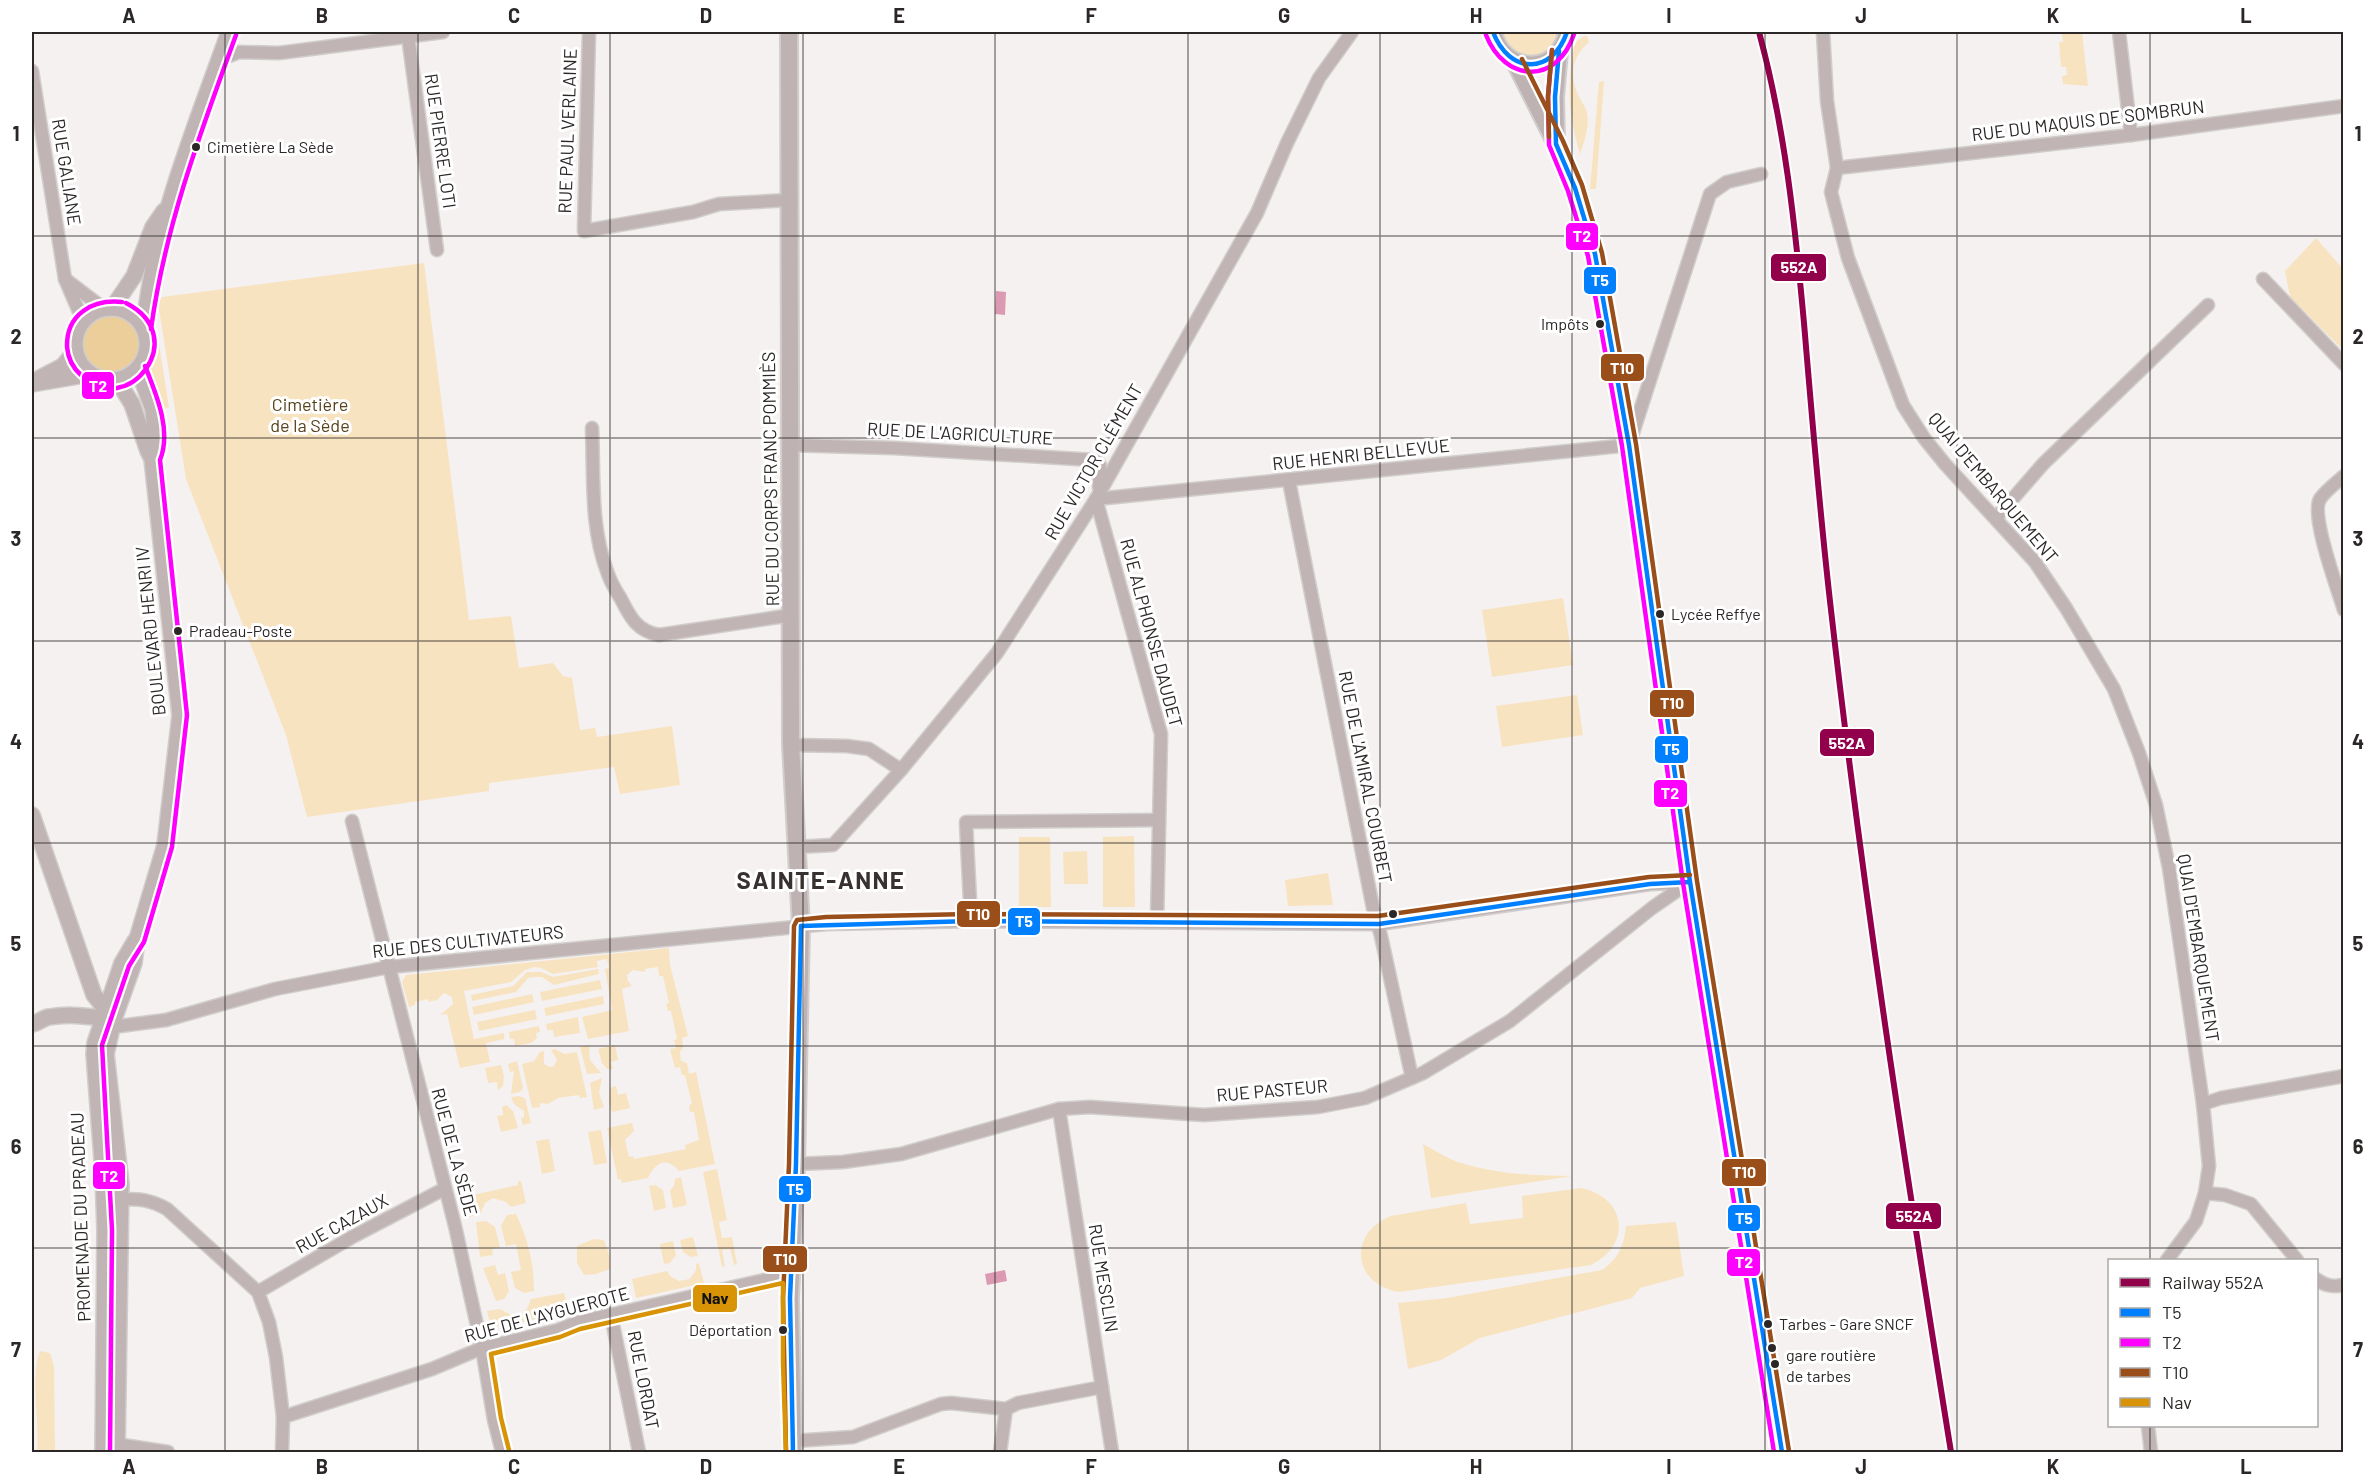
<svg xmlns="http://www.w3.org/2000/svg" width="2375" height="1484" font-family="Barlow,sans-serif">
	<style>
		.green { fill: #f8e3c1 }
		.forest { fill: #ecce9a }
		.water { fill: #dc99b2 }
		.lines { fill: none; stroke-linecap: round; stroke-linejoin: round }
		.minor-casing { stroke: #d0cdcc; stroke-width: 15 }
		.tertiary-casing { stroke: #d0cdcc; stroke-width: 18 }
		.secondary-casing { stroke: #d0cdcc; stroke-width: 20 }
		.minor { stroke: #c0b4b4; stroke-width: 12 }
		.tertiary { stroke: #c0b4b4; stroke-width: 15 }
		.secondary { stroke: #bfb2b2; stroke-width: 16 }
		.bus-1-casing { stroke: #fff; stroke-width: 9 }
		.bus-2-casing { stroke: #fff; stroke-width: 9 }
		.bus-3-casing { stroke: #fff; stroke-width: 9 }
		.bus-4-casing { stroke: #fff; stroke-width: 9 }
		.bus-1 { stroke: #0080ff; stroke-width: 4.5 }
		.bus-2 { stroke: #f0f; stroke-width: 4.5 }
		.bus-3 { stroke: #9a4e19; stroke-width: 4.5 }
		.bus-4 { stroke: #d89306; stroke-width: 4.5 }
		.rail-1-casing { stroke: #fff; stroke-width: 10 }
		.rail-1 { stroke: #92004c; stroke-width: 6 }
		.grid { fill: none; stroke: #2a2726; stroke-width: 1.5; stroke-opacity: 0.55 }
		.bus-dot { fill: #2a2726; stroke: #fff; stroke-width: 2 }
		.labels { text-anchor: middle; stroke-width: 6; stroke-linejoin: round; paint-order: stroke }
		.bus-label { font-size: 16px; fill: #2a2726; stroke: #fff; text-anchor: start }
		.street-label { font-size: 18px; fill: #2a2726; stroke: #fff }
		.park-label { font-size: 18px; fill: #58421b; stroke: #fff }
		.district-label { font-size: 24px; font-weight: bold; letter-spacing: 1.5px; fill: #37312f; stroke: #fff }
		.line-badge { stroke: #fff; stroke-width: 2 }
		.badge-label { font-size: 16px; text-anchor: middle; font-weight: bold; fill: #fff }
		.pale-badge-label { font-size: 16px; text-anchor: middle; font-weight: bold; fill: #111 }
		.neatline { fill: none; stroke: #2a2726; stroke-width: 2 }
		.grid-label { font-size: 20px; text-anchor: middle; font-weight: bold; fill: #2a2726 }
	</style>
	<rect width="100%" height="100%" fill="#f5f1f0"/>
	<g class="green">
		<path d="M1500,32H1559C1558,36 1557,42 1555,45C1543,62 1516,62 1505,45C1503,42 1501,36 1500,32Z"/>
		<path d="M2057,32H2082L2088,86L2063,84L2062,76L2067,75L2066,67H2061L2059,42H2063L2062,34H2058Z"/>
		<path d="M1584,36H1587L1589,42C1573,56 1569,72 1577,92C1579,99 1585,105 1587,113C1590,126 1584,142 1580,154C1568,112 1567,90 1574,47L1577,41Z"/>
		<path d="M1604,81L1596,189H1590L1599,82Z"/>
		<path d="M2316,238L2343,269V350L2290,297L2285,271Z"/>
		<path d="M424,263L469,620L511,616L519,668L553,663L563,676L572,678L580,730L595,728L597,737L672,726L680,785L620,794L614,767L489,783V791L307,817L286,735L186,479L158,303L162,297Z"/>
		<path d="M158,338L169,407L162,410C157,399 147,385 148,373C148,361 156,355 154,339Z"/>
		<path d="M1563,598L1573,665L1492,677L1482,610Z"/>
		<path d="M1577,695L1583,735L1502,747L1496,706Z"/>
		<path d="M1134,836L1135,907H1103V837Z"/>
		<path d="M1019,837H1050L1051,907H1019Z"/>
		<path d="M1087,851L1088,884H1064L1063,852Z"/>
		<path d="M1328,873L1333,905L1288,906L1285,880Z"/>
		<path d="M669,948L670,965L688,1036L682,1038L683,1048L680,1052L681,1061L687,1063L689,1074L696,1072L715,1164L679,1171C667,1156 655,1162 648,1178L622,1183L621,1179L618,1180L607,1128L632,1123L634,1131L625,1140L629,1157L633,1156L634,1159L686,1149L685,1145L699,1140L694,1112H690L689,1105L692,1104L685,1075H682L680,1067L675,1068L670,1049L676,1048L674,1040L677,1039L671,1011H668L666,1004L669,1003L663,976H659L658,967L645,969V972L633,970L627,975L628,981L632,986L622,989L629,1031L588,1039L582,1017L612,1010L605,969L609,968L607,959L597,961L598,967L553,974L541,968L534,967L525,970L511,982L464,991L474,1039L504,1033V1039L486,1043L490,1062L460,1068L447,1014L440,1015L453,1004L452,997L444,993L437,1000L429,1002L428,999L415,1002V1005L409,1007L402,982L406,975Z"/>
		<path d="M598,969L599,974L554,985L542,977H534L528,978L516,992L472,1001L471,995L513,986L527,972H541L553,977Z"/>
		<path d="M600,980L602,989L542,1001L540,992Z"/>
		<path d="M532,994L534,1002L474,1015L472,1007Z"/>
		<path d="M603,996L604,1004L546,1016L544,1008Z"/>
		<path d="M535,1010L537,1019L479,1031L477,1022Z"/>
		<path d="M578,1017L580,1033L554,1037L553,1030H547L546,1024Z"/>
		<path d="M539,1026L540,1032L536,1033L537,1038L531,1043L515,1046L514,1039H510L509,1032Z"/>
		<path d="M589,1045L590,1060L601,1073L587,1074L580,1047Z"/>
		<path d="M615,1045L618,1060L611,1062L613,1069H607L602,1063L598,1049Z"/>
		<path d="M555,1049L564,1054L577,1052L587,1097L580,1098L579,1095L558,1098L548,1104L540,1103V1107L532,1108L522,1064L534,1061L540,1052L544,1051V1064L550,1067L554,1066L557,1060L551,1050Z"/>
		<path d="M517,1061L523,1088L520,1092L511,1094L514,1071L510,1072L508,1064Z"/>
		<path d="M501,1065L504,1076L503,1086L498,1090L497,1082L488,1083L485,1068Z"/>
		<path d="M602,1078L599,1093L604,1107L594,1110L590,1083Z"/>
		<path d="M616,1086L618,1095L626,1093L630,1108L612,1112L609,1102L610,1088Z"/>
		<path d="M519,1096L525,1098L531,1123L523,1125L521,1118L524,1117V1111L514,1104L511,1097Z"/>
		<path d="M506,1105L513,1111L518,1128L501,1132L497,1116L503,1115L502,1107Z"/>
		<path d="M601,1130L607,1163L594,1165L588,1132Z"/>
		<path d="M549,1139L555,1171L542,1174L536,1141Z"/>
		<path d="M1423,1144C1436,1151 1448,1159 1461,1163C1497,1174 1535,1176 1572,1176L1431,1198Z"/>
		<path d="M717,1169L727,1220L719,1222L722,1238L732,1237L737,1264L734,1265L730,1249L722,1250L725,1266L722,1267L703,1172Z"/>
		<path d="M681,1177L687,1205L673,1208L670,1190L674,1186L675,1179Z"/>
		<path d="M518,1181H521L526,1203L511,1207L506,1202L493,1198L485,1203L480,1214L465,1218L459,1198L518,1185Z"/>
		<path d="M655,1185L663,1190L666,1208L654,1211L649,1186Z"/>
		<path d="M1581,1188C1626,1197 1633,1244 1591,1265L1399,1292C1353,1285 1347,1233 1391,1216L1466,1203L1470,1224L1523,1218L1522,1196Z"/>
		<path d="M516,1214C528,1239 534,1263 534,1291L524,1293L515,1288L511,1272L521,1270L516,1244L506,1246L501,1226L507,1215Z"/>
		<path d="M486,1221L495,1227L500,1247L492,1249L493,1255L480,1257L476,1222Z"/>
		<path d="M1676,1222L1684,1276L1640,1288L1632,1298L1480,1338L1441,1360L1408,1369L1398,1303L1447,1298L1602,1270C1618,1259 1624,1246 1626,1226Z"/>
		<path d="M693,1237L698,1256L691,1257L683,1252L680,1240Z"/>
		<path d="M594,1239L604,1240L610,1257V1269L596,1274L584,1275L577,1263V1246Z"/>
		<path d="M673,1241L676,1255L670,1263L664,1264L660,1244Z"/>
		<path d="M699,1263L704,1283L636,1298L632,1279L667,1271L670,1276L679,1281L690,1279L696,1270V1264Z"/>
		<path d="M495,1265L498,1275L505,1273L509,1291L504,1299L496,1301L483,1268Z"/>
		<path d="M564,1293L569,1312L522,1322L520,1315L527,1309L531,1299Z"/>
		<path d="M500,1309L513,1316L515,1323L494,1327L490,1323L487,1311Z"/>
		<path d="M40,1351L50,1353L54,1366L55,1452H37C40,1422 30,1377 40,1351Z"/>
	</g>
	<circle class="forest" cx="111" cy="345" r="30"/>
	<g class="water">
		<path d="M996,291L1006,292L1005,315L995,314Z"/>
		<path d="M1005,1270L1007,1281L987,1285L985,1274Z"/>
	</g>
	<g class="lines">
		<g class="minor-casing">
			<g id="minor">
				<path d="M589,32L584,231L693,212L719,204L790,200"/>
				<path d="M1823,32L1827,101L1837,168"/>
				<path d="M2119,32L2131,135"/>
				<path d="M408,36L437,250"/>
				<path d="M219,60L239,52L279,53L443,32"/>
				<path d="M32,71L65,279L83,321"/>
				<path d="M1837,168L1831,192L1848,258L1903,405L1924,438L1945,464L2035,562L2066,608L2114,689L2139,753L2156,805L2169,868L2203,1104L2209,1166L2205,1193L2196,1221L2167,1260"/>
				<path d="M1837,168L2131,135L2344,106"/>
				<path d="M65,279L103,308"/>
				<path d="M2263,279L2344,364"/>
				<path d="M592,428C594,476 590,529 608,574C611,583 616,591 621,599C630,617 637,631 659,635L792,615"/>
				<path d="M790,445L893,448L1094,460L1099,463L1100,466L1099,487"/>
				<path d="M2344,476C2336,483 2325,491 2320,499C2310,515 2338,590 2344,610"/>
				<path d="M1289,481L1373,908L1381,936L1412,1078"/>
				<path d="M1096,499L1629,445L1710,194L1727,182L1761,174"/>
				<path d="M1096,499L1161,734L1157,921"/>
				<path d="M1996,518L2043,464L2208,305"/>
				<path d="M791,745L847,746L869,749L901,770"/>
				<path d="M352,821L455,1226L482,1348L494,1420L502,1452"/>
				<path d="M796,847L833,845L901,770L997,653L1096,499L1257,213L1287,143L1319,78L1352,32"/>
				<path d="M971,921L966,822L1159,820"/>
				<path d="M112,1027L166,1020L275,989L389,967L826,924L971,921L1379,924L1650,884L1690,882"/>
				<path d="M2203,1104L2221,1098L2344,1076"/>
				<path d="M1059,1109L1112,1452"/>
				<path d="M796,1164L843,1162L901,1154L1059,1109L1090,1107L1204,1115L1318,1107L1365,1098L1423,1073L1510,1021L1652,908L1688,883"/>
				<path d="M2205,1193L2225,1195L2251,1204L2297,1260"/>
				<path d="M120,1200C139,1198 151,1200 167,1209L258,1292L269,1322L276,1357L283,1417L282,1452"/>
				<path d="M2316,1279C2325,1286 2333,1287 2344,1285"/>
				<path d="M258,1292L354,1236L444,1189"/>
				<path d="M611,1315L639,1452"/>
				<path d="M283,1417L432,1369L482,1348L558,1330L578,1322L791,1274"/>
				<path d="M2148,1426L2151,1452"/>
				<path d="M793,1441L853,1437L941,1404L951,1403L1006,1409L1018,1403L1102,1387"/>
				<path d="M109,1443L168,1452"/>
				<path d="M1000,1452L1006,1409"/>
			</g>
		</g>
		<g class="tertiary-casing">
			<g id="tertiary">
				<path d="M113,307L134,276L153,227L164,211"/>
				<circle cx="111" cy="344" r="36"/>
				<path d="M144,328C154,225 195,128 229,32"/>
				<path d="M138,369L153,409L156,449L152,459"/>
				<path d="M40,378L63,366L75,351"/>
				<path d="M117,380L132,404L148,451L152,459L180,715L165,845L137,939L134,963L114,1019L106,1054L121,1184L117,1452"/>
				<path d="M32,384L90,374"/>
				<path d="M32,815L94,995L110,1015"/>
				<path d="M32,1024C39,1023 42,1018 49,1017C72,1013 91,1017 113,1019"/>
				<path d="M103,1452L105,1230L103,1172L94,1054L95,1043L122,963L135,941"/>
			</g>
		</g>
		<g class="secondary-casing">
			<g id="secondary">
				<path d="M789,32L791,745L801,926L796,1164L790,1298L793,1452"/>
				<path d="M1493,32C1502,75 1560,76 1567,32"/>
				<path d="M1515,62L1556,144L1575,188L1595,254L1629,445L1690,882L1782,1452"/>
				<path d="M1556,140L1555,97L1559,51"/>
			</g>
		</g>
		<use href="#minor" class="minor"/>
		<use href="#tertiary" class="tertiary"/>
		<use href="#secondary" class="secondary"/>
		<g class="bus-1-casing">
			<g id="bus-1">
				<path d="M1493,32C1509,74 1552,76 1567,32"/>
				<path d="M1559,51L1555,97L1556,144L1575,188L1595,254L1629,445L1690,882L1782,1452"/>
				<path d="M801,926L971,921L1379,924L1650,884L1690,882"/>
				<path d="M793,1452L790,1298L796,1164L801,926"/>
			</g>
		</g>
		<g class="bus-2-casing">
			<g id="bus-2">
				<path d="M1486,35C1505,83 1557,85 1574,34"/>
				<path d="M1552,50L1548,97L1549,145L1568,191L1588,256L1622,446L1683,883L1774,1452"/>
				<path d="M122,302C93,299 66,314 67,347C68,358 73,368 81,375C127,421 193,337 126,303"/>
				<path d="M151,329C165,226 201,131 236,35"/>
				<path d="M110,1452L112,1230L102,1045L129,966L144,942L172,847L187,715L160,460C172,430 156,394 145,366"/>
			</g>
		</g>
		<g class="bus-3-casing">
			<g id="bus-3">
				<path d="M1522,59L1563,141L1582,185L1602,253L1636,444L1697,881L1789,1451"/>
				<path d="M1549,137L1548,96L1552,50"/>
				<path d="M786,1452L783,1298L789,1164L794,926L797,920L826,917L971,914L1378,916L1649,877L1690,875"/>
			</g>
		</g>
		<g class="bus-4-casing">
			<path id="bus-4" d="M509,1450L501,1418L491,1354L560,1337L580,1329L783,1283V1363L786,1452"/>
		</g>
		<use href="#bus-1" class="bus-1"/>
		<use href="#bus-2" class="bus-2"/>
		<use href="#bus-3" class="bus-3"/>
		<use href="#bus-4" class="bus-4"/>
		<g class="rail-1-casing">
			<path id="rail-1" d="M1759,32C1785,128 1795,225 1804,323C1812,419 1820,515 1831,610C1863,892 1906,1172 1951,1452"/>
		</g>
		<use href="#rail-1" class="rail-1"/>
	</g>
	<path class="grid" d="M225,32V1452M418,32V1452M610,32V1452M803,32V1452M995,32V1452M1188,32V1452M1380,32V1452M1572,32V1452M1765,32V1452M1957,32V1452M2150,32V1260M32,236H2344M32,438H2344M32,641H2344M32,843H2344M32,1046H2344M32,1248H2344M2150,1426V1452"/>
	<g class="bus-dot">
		<circle cx="196" cy="147" r="5"/>
		<circle cx="1600" cy="324" r="5"/>
		<circle cx="1660" cy="614" r="5"/>
		<circle cx="178" cy="631" r="5"/>
		<circle cx="1393" cy="914" r="5"/>
		<circle cx="1768" cy="1324" r="5"/>
		<circle cx="783" cy="1330" r="5"/>
		<circle cx="1772" cy="1348" r="5"/>
		<circle cx="1775" cy="1364" r="5"/>
	</g>
	<g class="labels">
		<g class="bus-label">
			<text x="207" y="153">Cimetière La Sède</text>
			<text x="1589" y="330" text-anchor="end">Impôts</text>
			<text x="1671" y="620">Lycée Reffye</text>
			<text x="189" y="637">Pradeau-Poste</text>
			<text x="1779" y="1330">Tarbes - Gare SNCF</text>
			<text x="772" y="1336" text-anchor="end">Déportation</text>
			<text x="1786" y="1361">gare routière<tspan x="1786" dy="21">de tarbes</tspan></text>
		</g>
		<g class="street-label">
			<text transform="translate(2088 121) rotate(-7)" y="6">RUE DU MAQUIS DE SOMBRUN</text>
			<text transform="translate(568 131) rotate(-88)" y="6">RUE PAUL VERLAINE</text>
			<text transform="translate(440 141) rotate(82)" y="6">RUE PIERRE LOTI</text>
			<text transform="translate(66 172) rotate(81)" y="6">RUE GALIANE</text>
			<text transform="translate(960 434) rotate(3)" y="6">RUE DE L'AGRICULTURE</text>
			<text transform="translate(1361 455) rotate(-6)" y="6">RUE HENRI BELLEVUE</text>
			<text transform="translate(1094 462) rotate(-60)" y="6">RUE VICTOR CLÉMENT</text>
			<text transform="translate(771 479) rotate(-91)" y="6">RUE DU CORPS FRANC POMMIÈS</text>
			<text transform="translate(1993 488) rotate(50)" y="6">QUAI D'EMBARQUEMENT</text>
			<text transform="translate(151 631) rotate(-96)" y="6">BOULEVARD HENRI IV</text>
			<text transform="translate(1151 633) rotate(75)" y="6">RUE ALPHONSE DAUDET</text>
			<text transform="translate(1365 777) rotate(79)" y="6">RUE DE L'AMIRAL COURBET</text>
			<text transform="translate(468 942) rotate(-6)" y="6">RUE DES CULTIVATEURS</text>
			<text transform="translate(2198 948) rotate(81)" y="6">QUAI D'EMBARQUEMENT</text>
			<text transform="translate(1272 1091) rotate(-5)" y="6">RUE PASTEUR</text>
			<text transform="translate(454 1152) rotate(75)" y="6">RUE DE LA SÈDE</text>
			<text transform="translate(81 1217) rotate(-92)" y="6">PROMENADE DU PRADEAU</text>
			<text transform="translate(342 1224) rotate(-29)" y="6">RUE CAZAUX</text>
			<text transform="translate(1103 1278) rotate(81)" y="6">RUE MESCLIN</text>
			<text transform="translate(547 1315) rotate(-15)" y="6">RUE DE L'AYGUEROTE</text>
			<text transform="translate(643 1380) rotate(79)" y="6">RUE LORDAT</text>
		</g>
		<g class="park-label">
			<text x="310" y="411">Cimetière<tspan x="310" dy="21">de la Sède</tspan></text>
		</g>
		<g class="district-label">
			<text x="821" y="889">SAINTE-ANNE</text>
		</g>
	</g>
	<g class="line-badge">
		<rect x="1565" y="222" width="34" height="29" rx="6" fill="#f0f"/>
		<rect x="1770" y="253" width="57" height="29" rx="6" fill="#92004c"/>
		<rect x="1583" y="266" width="34" height="29" rx="6" fill="#0080ff"/>
		<rect x="1600" y="353" width="45" height="29" rx="6" fill="#9a4e19"/>
		<rect x="81" y="371" width="34" height="29" rx="6" fill="#f0f"/>
		<rect x="1649" y="689" width="46" height="29" rx="6" fill="#9a4e19"/>
		<rect x="1819" y="728" width="56" height="29" rx="6" fill="#92004c"/>
		<rect x="1654" y="735" width="35" height="29" rx="6" fill="#0080ff"/>
		<rect x="1653" y="779" width="35" height="29" rx="6" fill="#f0f"/>
		<rect x="956" y="900" width="45" height="28" rx="6" fill="#9a4e19"/>
		<rect x="1007" y="907" width="34" height="29" rx="6" fill="#0080ff"/>
		<rect x="1721" y="1158" width="46" height="29" rx="6" fill="#9a4e19"/>
		<rect x="92" y="1161" width="34" height="29" rx="6" fill="#f0f"/>
		<rect x="778" y="1175" width="34" height="28" rx="6" fill="#0080ff"/>
		<rect x="1885" y="1202" width="57" height="28" rx="6" fill="#92004c"/>
		<rect x="1727" y="1204" width="34" height="28" rx="6" fill="#0080ff"/>
		<rect x="762" y="1245" width="46" height="28" rx="6" fill="#9a4e19"/>
		<rect x="1726" y="1248" width="35" height="29" rx="6" fill="#f0f"/>
		<rect x="692" y="1284" width="46" height="29" rx="6" fill="#d89306"/>
	</g>
	<g class="badge-label">
		<text x="1582" y="242">T2</text>
		<text x="1799" y="273">552A</text>
		<text x="1600" y="286">T5</text>
		<text x="1622" y="374">T10</text>
		<text x="98" y="392">T2</text>
		<text x="1672" y="709">T10</text>
		<text x="1847" y="749">552A</text>
		<text x="1671" y="755">T5</text>
		<text x="1670" y="799">T2</text>
		<text x="978" y="920">T10</text>
		<text x="1024" y="927">T5</text>
		<text x="1744" y="1178">T10</text>
		<text x="109" y="1182">T2</text>
		<text x="795" y="1195">T5</text>
		<text x="1914" y="1222">552A</text>
		<text x="1744" y="1224">T5</text>
		<text x="785" y="1265">T10</text>
		<text x="1744" y="1268">T2</text>
	</g>
	<g class="pale-badge-label">
		<text x="715" y="1304">Nav</text>
	</g>
	<rect width="2375" height="1484" fill="none" stroke="#ffffff" stroke-width="66"/>
	<rect x="2108" y="1259" width="210" height="168" fill="#ffffff" stroke="#aaa9a8" stroke-width="1.5"/>
	<rect x="2120" y="1278" width="30" height="9" fill="#92004c" stroke="#aaa9a8" stroke-width="1.5"/>
	<text x="2162" y="1289" font-size="18" fill="#2a2726">Railway 552A</text>
	<rect x="2120" y="1308" width="30" height="9" fill="#0080ff" stroke="#aaa9a8" stroke-width="1.5"/>
	<text x="2162" y="1319" font-size="18" fill="#2a2726">T5</text>
	<rect x="2120" y="1338" width="30" height="9" fill="#ff00ff" stroke="#aaa9a8" stroke-width="1.5"/>
	<text x="2162" y="1349" font-size="18" fill="#2a2726">T2</text>
	<rect x="2120" y="1368" width="30" height="9" fill="#9a4e19" stroke="#aaa9a8" stroke-width="1.5"/>
	<text x="2162" y="1379" font-size="18" fill="#2a2726">T10</text>
	<rect x="2120" y="1398" width="30" height="9" fill="#d89306" stroke="#aaa9a8" stroke-width="1.5"/>
	<text x="2162" y="1409" font-size="18" fill="#2a2726">Nav</text>
	<rect x="33" y="33" width="2309" height="1418" class="neatline"/>
	<g class="grid-label">
		<text x="129" y="23">A</text>
		<text x="322" y="23">B</text>
		<text x="514" y="23">C</text>
		<text x="706" y="23">D</text>
		<text x="899" y="23">E</text>
		<text x="1091" y="23">F</text>
		<text x="1284" y="23">G</text>
		<text x="1476" y="23">H</text>
		<text x="1669" y="23">I</text>
		<text x="1861" y="23">J</text>
		<text x="2053" y="23">K</text>
		<text x="2246" y="23">L</text>
		<text x="16" y="141">1</text>
		<text x="2358" y="141">1</text>
		<text x="16" y="344">2</text>
		<text x="2358" y="344">2</text>
		<text x="16" y="546">3</text>
		<text x="2358" y="546">3</text>
		<text x="16" y="749">4</text>
		<text x="2358" y="749">4</text>
		<text x="16" y="951">5</text>
		<text x="2358" y="951">5</text>
		<text x="16" y="1154">6</text>
		<text x="2358" y="1154">6</text>
		<text x="16" y="1357">7</text>
		<text x="2358" y="1357">7</text>
		<text x="129" y="1474">A</text>
		<text x="322" y="1474">B</text>
		<text x="514" y="1474">C</text>
		<text x="706" y="1474">D</text>
		<text x="899" y="1474">E</text>
		<text x="1091" y="1474">F</text>
		<text x="1284" y="1474">G</text>
		<text x="1476" y="1474">H</text>
		<text x="1669" y="1474">I</text>
		<text x="1861" y="1474">J</text>
		<text x="2053" y="1474">K</text>
		<text x="2246" y="1474">L</text>
	</g>
</svg>
